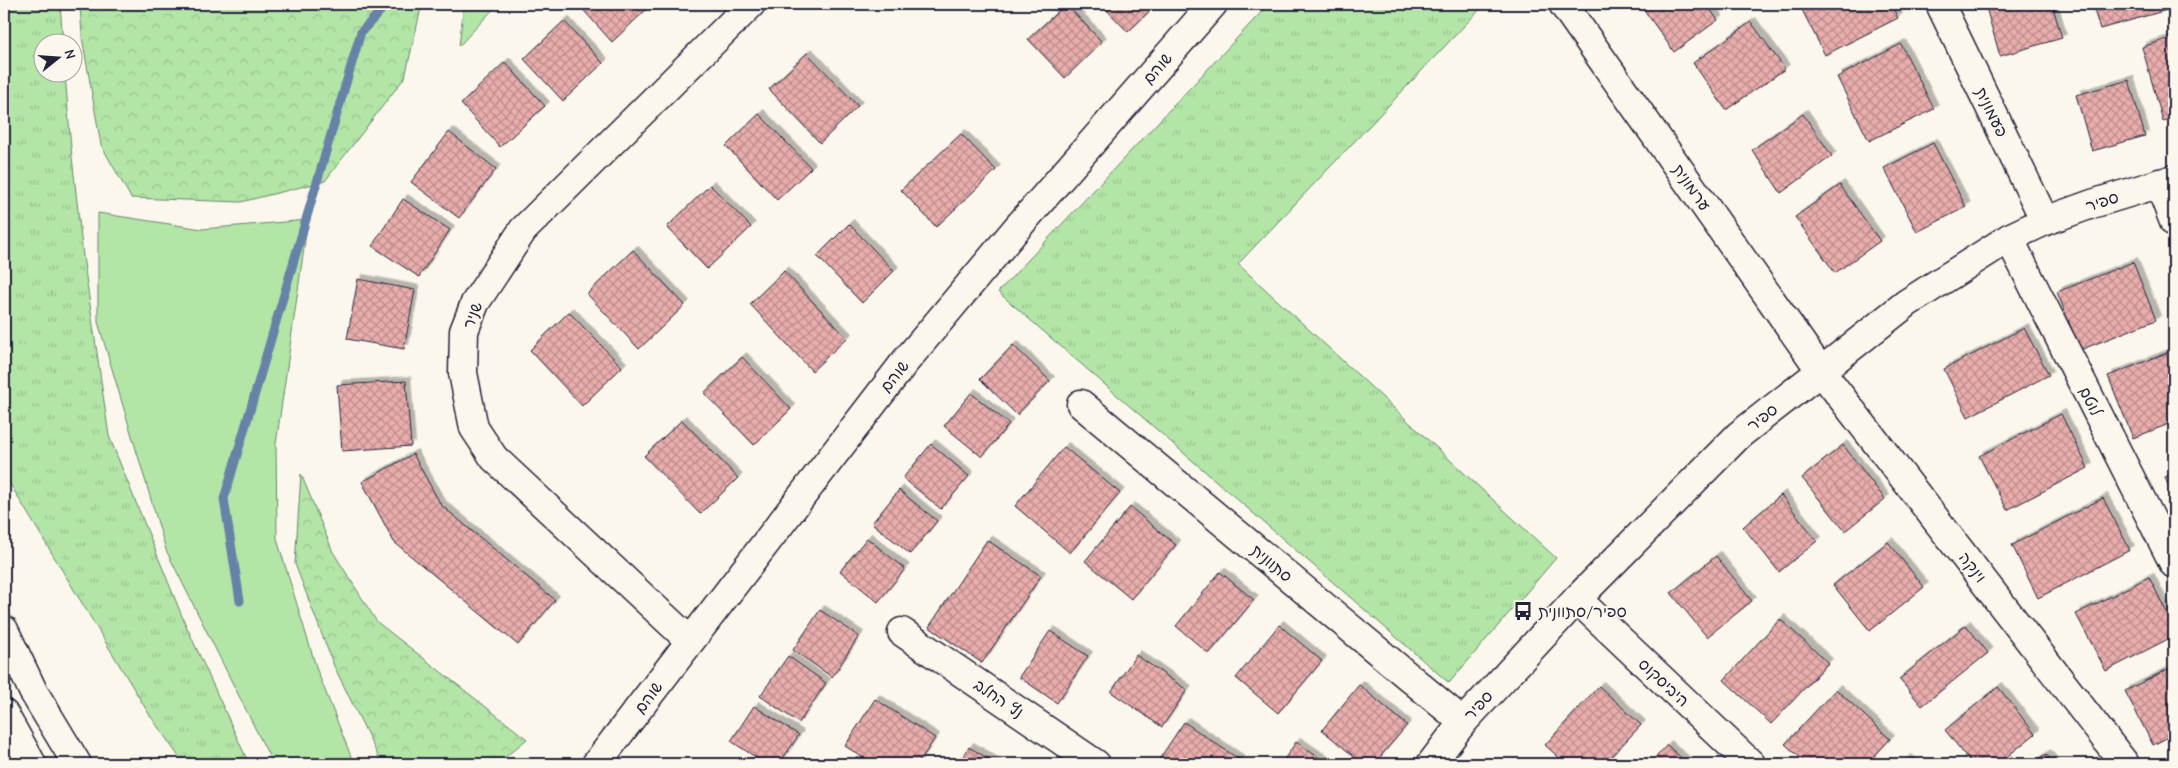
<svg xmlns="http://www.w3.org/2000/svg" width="2178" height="768" font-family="'Comic Neue','Playpen Sans Hebrew',sans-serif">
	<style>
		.green { fill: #b2e5a6; stroke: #6a8470 }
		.forest { fill: url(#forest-crowns); stroke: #6a8470 }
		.park { fill: url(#park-tufts); stroke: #6a8470 }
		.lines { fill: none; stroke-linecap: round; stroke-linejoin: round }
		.stream { stroke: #6683a7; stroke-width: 9 }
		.building { fill: url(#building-cross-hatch); stroke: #22223b; filter: url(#shadow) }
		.minor-casing { stroke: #22223b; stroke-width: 31 }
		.tertiary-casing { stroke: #22223b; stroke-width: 31 }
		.minor { stroke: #fbf7ec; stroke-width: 28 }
		.tertiary { stroke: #fbf7ec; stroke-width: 28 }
		.labels { text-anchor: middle; stroke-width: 4; stroke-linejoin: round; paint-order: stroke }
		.street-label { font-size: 16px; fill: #22223b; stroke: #fbf7ec }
		.poi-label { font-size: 16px; fill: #22223b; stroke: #fbf7ec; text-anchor: start }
	</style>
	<defs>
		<pattern id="forest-crowns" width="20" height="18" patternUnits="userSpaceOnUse" patternTransform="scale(1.25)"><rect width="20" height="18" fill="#b2e5a6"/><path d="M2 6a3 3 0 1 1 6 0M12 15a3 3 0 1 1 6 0" fill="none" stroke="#99c490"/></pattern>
		<pattern id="park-tufts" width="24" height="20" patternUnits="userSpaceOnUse" patternTransform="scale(1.25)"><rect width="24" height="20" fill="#b2e5a6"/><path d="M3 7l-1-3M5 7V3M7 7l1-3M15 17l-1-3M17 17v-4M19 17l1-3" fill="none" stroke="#99c490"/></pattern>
		<pattern id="building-cross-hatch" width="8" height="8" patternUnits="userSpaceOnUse" patternTransform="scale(1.25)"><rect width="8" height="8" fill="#e9adac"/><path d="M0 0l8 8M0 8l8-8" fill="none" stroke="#bc8c8d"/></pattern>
		<filter id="shadow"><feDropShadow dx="4.5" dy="-4.5" stdDeviation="0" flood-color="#0004"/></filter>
	</defs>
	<rect width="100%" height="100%" fill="#fbf7ec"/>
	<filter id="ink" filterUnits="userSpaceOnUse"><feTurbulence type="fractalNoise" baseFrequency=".02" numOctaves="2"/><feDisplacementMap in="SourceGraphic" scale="10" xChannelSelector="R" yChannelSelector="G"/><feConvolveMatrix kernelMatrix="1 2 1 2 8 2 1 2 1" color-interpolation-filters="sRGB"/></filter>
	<g filter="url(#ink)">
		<g class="green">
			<path d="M464,4H498L459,46Z"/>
			<path d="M98,213L202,229L308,220L276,444L277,539L317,670L354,764H273L166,550L98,322Z"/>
			<path d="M4,737L19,764H4Z"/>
		</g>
		<g class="forest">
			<path d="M80,4H422L405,77L325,181L241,202L131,198L101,145L82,37Z"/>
			<path d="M301,474L333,552L377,622L527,739L497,764H382L334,666L295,564Z"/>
		</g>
		<g class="park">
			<path d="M4,4H60L63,42H42V72L65,73L71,148L83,256L109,436L184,621L249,764H184L149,714L4,474Z"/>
			<path d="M1269,4H1485L1238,264L1556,558L1449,683L998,292Z"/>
		</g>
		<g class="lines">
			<path class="stream" d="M240,601L224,499L361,32L387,4"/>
		</g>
		<g class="building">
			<path d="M578,4H652L612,42Z"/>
			<path d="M1066,4L1102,42L1065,78L1028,39Z"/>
			<path d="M1101,4H1157L1128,32Z"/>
			<path d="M1640,4H1706L1718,20L1674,52Z"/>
			<path d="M1810,4H1891L1898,18L1825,55L1801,8Z"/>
			<path d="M1985,4H2052L2062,38L2000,56Z"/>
			<path d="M2092,4H2173L2174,8L2100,29Z"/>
			<path d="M564,21L603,63L563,101L524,59Z"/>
			<path d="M1751,22L1785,69L1726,110L1693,63Z"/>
			<path d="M2174,37V118L2163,121L2142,47Z"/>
			<path d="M1901,44L1934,109L1869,141L1837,77Z"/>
			<path d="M807,53L858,106L820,143L769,89Z"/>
			<path d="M505,62L545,106L500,147L461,104Z"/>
			<path d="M2129,80L2145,136L2092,151L2076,95Z"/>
			<path d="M759,114L811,168L777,200L726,146Z"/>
			<path d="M1803,114L1832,156L1781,193L1752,150Z"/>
			<path d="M449,132L496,169L459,218L411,182Z"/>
			<path d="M961,134L996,170L936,227L901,190Z"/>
			<path d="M1933,143L1966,207L1917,232L1884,168Z"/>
			<path d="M710,185L751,227L707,269L667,227Z"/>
			<path d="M1840,185L1880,241L1835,273L1795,217Z"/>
			<path d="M403,199L450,230L419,277L372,246Z"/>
			<path d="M849,224L894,271L862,303L817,256Z"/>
			<path d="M633,250L685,305L639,349L587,294Z"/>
			<path d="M2133,262L2156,320L2080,350L2057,292Z"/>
			<path d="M784,271L847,338L812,371L750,304Z"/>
			<path d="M358,279L415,290L404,349L347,339Z"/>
			<path d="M569,312L622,367L582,406L530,350Z"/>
			<path d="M2024,328L2049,375L1968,417L1944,369Z"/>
			<path d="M1013,345L1050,381L1017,415L980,379Z"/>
			<path d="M2174,350V422L2133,438L2108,376Z"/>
			<path d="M742,357L791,409L754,445L704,393Z"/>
			<path d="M406,381L411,446L342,451L337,385Z"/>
			<path d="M971,393L1009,424L982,457L944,426Z"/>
			<path d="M2061,414L2088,468L2007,510L1979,456Z"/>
			<path d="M682,420L738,478L700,514L644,456Z"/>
			<path d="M931,444L969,476L941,509L903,478Z"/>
			<path d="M1843,445L1885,499L1845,531L1802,478Z"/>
			<path d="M1064,447L1120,493L1070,553L1015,506Z"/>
			<path d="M413,454L441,505L555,600L518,645L394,542L362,482Z"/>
			<path d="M2174,473V501L2165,477Z"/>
			<path d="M899,490L937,521L910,554L872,523Z"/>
			<path d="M1781,495L1817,541L1779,572L1743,527Z"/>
			<path d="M2103,498L2130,550L2038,598L2012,545Z"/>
			<path d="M1130,507L1176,545L1131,599L1085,561Z"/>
			<path d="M867,538L905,569L878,602L840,571Z"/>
			<path d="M987,540L1041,576L982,663L929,627Z"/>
			<path d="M1888,542L1924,587L1870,631L1833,585Z"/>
			<path d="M1716,556L1752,601L1707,637L1671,593Z"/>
			<path d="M1220,572L1254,600L1209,654L1176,626Z"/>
			<path d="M2149,577L2174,627V636L2106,671L2076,614Z"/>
			<path d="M820,610L859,636L832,677L793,650Z"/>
			<path d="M1780,619L1828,663L1771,724L1724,680Z"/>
			<path d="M1279,625L1322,661L1278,713L1236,678Z"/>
			<path d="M1966,625L1988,653L1922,706L1899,679Z"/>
			<path d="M1050,631L1088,656L1057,703L1019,677Z"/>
			<path d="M1136,655L1187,690L1162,727L1111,692Z"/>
			<path d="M788,656L826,683L799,723L760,696Z"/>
			<path d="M2174,666V734L2153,745L2125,691Z"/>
			<path d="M1359,685L1407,725L1374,764H1363L1322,730Z"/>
			<path d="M1599,686L1641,725L1604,764H1566L1545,745Z"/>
			<path d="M1998,687L2035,734L1998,764H1972L1945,730Z"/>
			<path d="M1836,689L1890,739L1867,764H1807L1785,744Z"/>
			<path d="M875,699L935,738L918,764H873L845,746Z"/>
			<path d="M754,706L799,735L779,764H766L731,741Z"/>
			<path d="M1184,722L1240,760L1237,764H1156Z"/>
			<path d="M1296,742L1328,764H1281Z"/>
			<path d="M1667,745L1688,764H1650Z"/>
			<path d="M969,747L997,764H958Z"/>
			<path d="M2046,754L2054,764H2033Z"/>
			<path d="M1907,759L1913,764H1902Z"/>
		</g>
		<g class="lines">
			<g class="minor-casing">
				<g id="minor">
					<path d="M1563,4L1821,371L2125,764"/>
					<path d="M1940,4L2045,221"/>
					<path d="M2159,183L2174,222"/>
					<path d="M2009,238L2174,564"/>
					<path d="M1081,404L1463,722"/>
					<path d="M1577,599L1751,764"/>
					<path d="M902,632L1096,764"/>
					<path d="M690,641L494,458L474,428L463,373L464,331L475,303L523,230L751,4"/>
				</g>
			</g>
			<g class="tertiary-casing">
				<g id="tertiary">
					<path d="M4,630L33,691L77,764"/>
					<path d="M4,714L32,764"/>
					<path d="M596,764L904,363L1017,228L1213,4"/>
					<path d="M1431,764L1463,722L1577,599L1739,435L1821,371L1907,303L2009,238L2045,221L2092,204L2174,179"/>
				</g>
			</g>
			<use href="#minor" class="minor"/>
			<use href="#tertiary" class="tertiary"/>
		</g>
	</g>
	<defs>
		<g id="bus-bare" transform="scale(1.5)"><path d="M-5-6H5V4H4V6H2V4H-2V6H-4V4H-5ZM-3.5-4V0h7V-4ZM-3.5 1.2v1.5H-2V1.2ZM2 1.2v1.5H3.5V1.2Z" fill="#22223b" stroke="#fbf7ec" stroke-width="2.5" paint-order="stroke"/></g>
	</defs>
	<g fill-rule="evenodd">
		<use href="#bus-bare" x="1523" y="611"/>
	</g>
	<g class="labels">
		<g class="street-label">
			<text transform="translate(1157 68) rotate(-49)" y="6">שוהם</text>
			<text transform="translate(1992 112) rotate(64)" y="6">פעמונית</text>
			<text transform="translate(1692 187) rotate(55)" y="6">ערמונית</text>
			<text transform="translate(2102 201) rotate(-18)" y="6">ספיר</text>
			<text transform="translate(472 315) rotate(-69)" y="6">שניר</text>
			<text transform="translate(894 376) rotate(-52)" y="6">שוהם</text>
			<text transform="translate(2091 401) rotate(63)" y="6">לוטם</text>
			<text transform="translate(1762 417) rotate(-38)" y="6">ספיר</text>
			<text transform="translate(1272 563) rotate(40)" y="6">סתוונית</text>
			<text transform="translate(1973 567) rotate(52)" y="6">וינקה</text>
			<text transform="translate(1664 682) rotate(43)" y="6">היביסקוס</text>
			<text transform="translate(648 697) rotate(-53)" y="6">שוהם</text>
			<text transform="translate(999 698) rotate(34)" y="6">נץ החלב</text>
			<text transform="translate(1478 705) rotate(-47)" y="6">ספיר</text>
		</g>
		<g class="poi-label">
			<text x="1538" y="617">ספיר/סתוונית</text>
		</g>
	</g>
	<rect width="2178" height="768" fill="none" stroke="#fbf7ec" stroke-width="20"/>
	<rect x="10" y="10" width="2158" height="748" fill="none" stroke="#22223b" stroke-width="2" filter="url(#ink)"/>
	<g transform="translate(58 58) rotate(73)"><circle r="24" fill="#fbf7ec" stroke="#a4a2a5"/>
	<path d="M0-4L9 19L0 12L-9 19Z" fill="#22223b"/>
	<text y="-8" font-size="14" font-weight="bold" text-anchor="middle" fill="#22223b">N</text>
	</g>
</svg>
